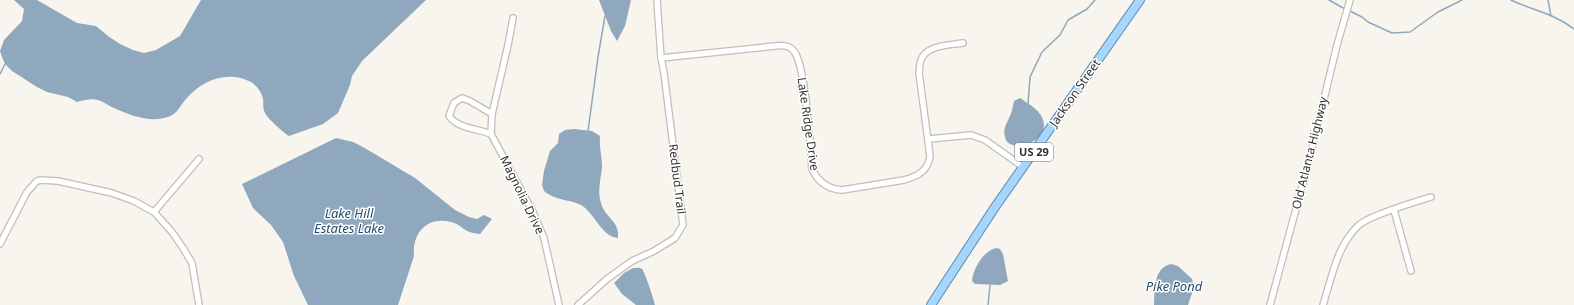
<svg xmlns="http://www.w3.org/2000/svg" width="1574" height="305" font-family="'Noto Sans',sans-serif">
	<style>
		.water { fill: #8fa8be }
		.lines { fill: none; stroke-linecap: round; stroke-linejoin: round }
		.stream { stroke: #8fa8be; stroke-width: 1.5 }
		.minor-casing { stroke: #c2beb8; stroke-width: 8 }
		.primary-casing { stroke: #598ab4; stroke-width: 10 }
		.minor { stroke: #fff; stroke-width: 5.5 }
		.primary { stroke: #a7d6fd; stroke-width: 8 }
		.labels { text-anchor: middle; stroke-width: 3; stroke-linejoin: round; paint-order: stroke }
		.shield { fill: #fff; stroke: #70706e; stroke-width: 1 }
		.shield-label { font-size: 11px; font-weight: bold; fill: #333230 }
		.street-label { font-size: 12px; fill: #333230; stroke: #fff }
		.water-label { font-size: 13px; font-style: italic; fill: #244d6e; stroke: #fff }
	</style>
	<rect width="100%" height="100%" fill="#f8f4ee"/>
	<g class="water">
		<path d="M14,0H37L77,23L96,26L108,36L120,44L133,50L144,53L156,50L180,36L201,0H426L362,61L352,76L350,85L338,113L323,124L289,136C284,133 268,119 265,113C262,106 264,105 263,99C262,92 256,85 251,82C228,70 202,80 186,99C178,108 178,115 164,118C148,122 129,115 114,108C109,106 104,102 98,100C91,98 84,100 77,102L68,97L47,92L37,87L12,71L5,64L2,57L0,51L4,40L22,21L24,9Z"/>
		<path d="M599,0H631L625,26L617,41L611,31Z"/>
		<path d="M1020,98C1027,103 1035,107 1040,114C1058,140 1009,157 1005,137C1002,126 1010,120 1012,110C1013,107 1013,104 1014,101Z"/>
		<path d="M574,129L592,131L600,136C599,146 602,156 602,167C601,178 597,192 601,203C605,218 620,221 618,238C603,237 596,217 584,207C574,199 557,202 544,191L542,185L544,171L550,151L558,143L559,134L565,130Z"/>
		<path d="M336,138L353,142L363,147L415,178L455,210L469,217L477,219L484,215L492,219L480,234C476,233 471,233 467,231C462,228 457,223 451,222C427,216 412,233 414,256L398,305H308L294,276L283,242L271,225L253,208L242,184Z"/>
		<path d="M996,248L1000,249L1003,254L1008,281L1000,285L975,284L972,281C973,269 983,251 996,248Z"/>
		<path d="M1171,264L1178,266L1192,279L1194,287L1188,305H1154C1155,290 1153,268 1171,264Z"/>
		<path d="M633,268C636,268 639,267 642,269C645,272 654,300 655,305H636L622,294L614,283L624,273Z"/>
	</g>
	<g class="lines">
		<g class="stream">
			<path d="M1329,0L1345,9"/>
			<path d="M1511,0C1532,10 1555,14 1574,29"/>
			<path d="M1548,0L1551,16"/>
			<path d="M1348,10L1362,17L1368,22L1392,33L1410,32L1438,12L1462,0"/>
			<path d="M0,74L5,64"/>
			<path d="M1028,104L1030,77L1042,52L1060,35L1068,20L1087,9L1095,0"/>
			<path d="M588,131L598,57L605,16"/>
			<path d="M988,305L990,285"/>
		</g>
		<g class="minor-casing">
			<g id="minor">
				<path d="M513,18L508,45L492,114L491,134L533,212L544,238L559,305"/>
				<path d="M661,58L775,46C782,45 789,45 794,51C806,67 810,146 812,169C818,182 828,189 842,190L904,180C918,176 928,171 930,156L919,73C920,69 919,64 921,60C926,45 950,45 963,43"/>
				<path d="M491,134C478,129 457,128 449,116L454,103L462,98L470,101L492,114"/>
				<path d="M929,139L971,135L985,140L1023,167"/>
				<path d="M1394,210L1411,271"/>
				<path d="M154,212L199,159"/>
				<path d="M0,244L27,192L37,181L41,180L58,181L112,193L134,201L154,212L172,232L183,248L192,263L199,305"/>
				<path d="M578,305L607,279L632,261L654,251L675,238L683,225L664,73L661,58L657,0"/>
				<path d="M1270,305L1309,161L1337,45L1350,0"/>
				<path d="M1323,305C1332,277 1337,245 1359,225C1370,215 1415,202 1431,197"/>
			</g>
		</g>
		<g class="primary-casing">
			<path id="primary" d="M931,305L995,207L1140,0"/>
		</g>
		<use href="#minor" class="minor"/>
		<use href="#primary" class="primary"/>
	</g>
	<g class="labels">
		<rect class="shield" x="1015" y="143" width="38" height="18" rx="3"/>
		<g class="shield-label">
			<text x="1034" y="156">US 29</text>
		</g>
		<g class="street-label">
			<text transform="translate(1075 93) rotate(-55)" y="4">Jackson Street</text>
			<text transform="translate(808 124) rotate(82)" y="4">Lake Ridge Drive</text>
			<text transform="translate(1310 153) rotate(-76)" y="4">Old Atlanta Highway</text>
			<text transform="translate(677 179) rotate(83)" y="4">Redbud Trail</text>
			<text transform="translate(522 195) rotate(64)" y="4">Magnolia Drive</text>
		</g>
		<g class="water-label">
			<text x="349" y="218">Lake Hill<tspan x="349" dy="15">Estates Lake</tspan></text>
			<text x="1174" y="291">Pike Pond</text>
		</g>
	</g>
</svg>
